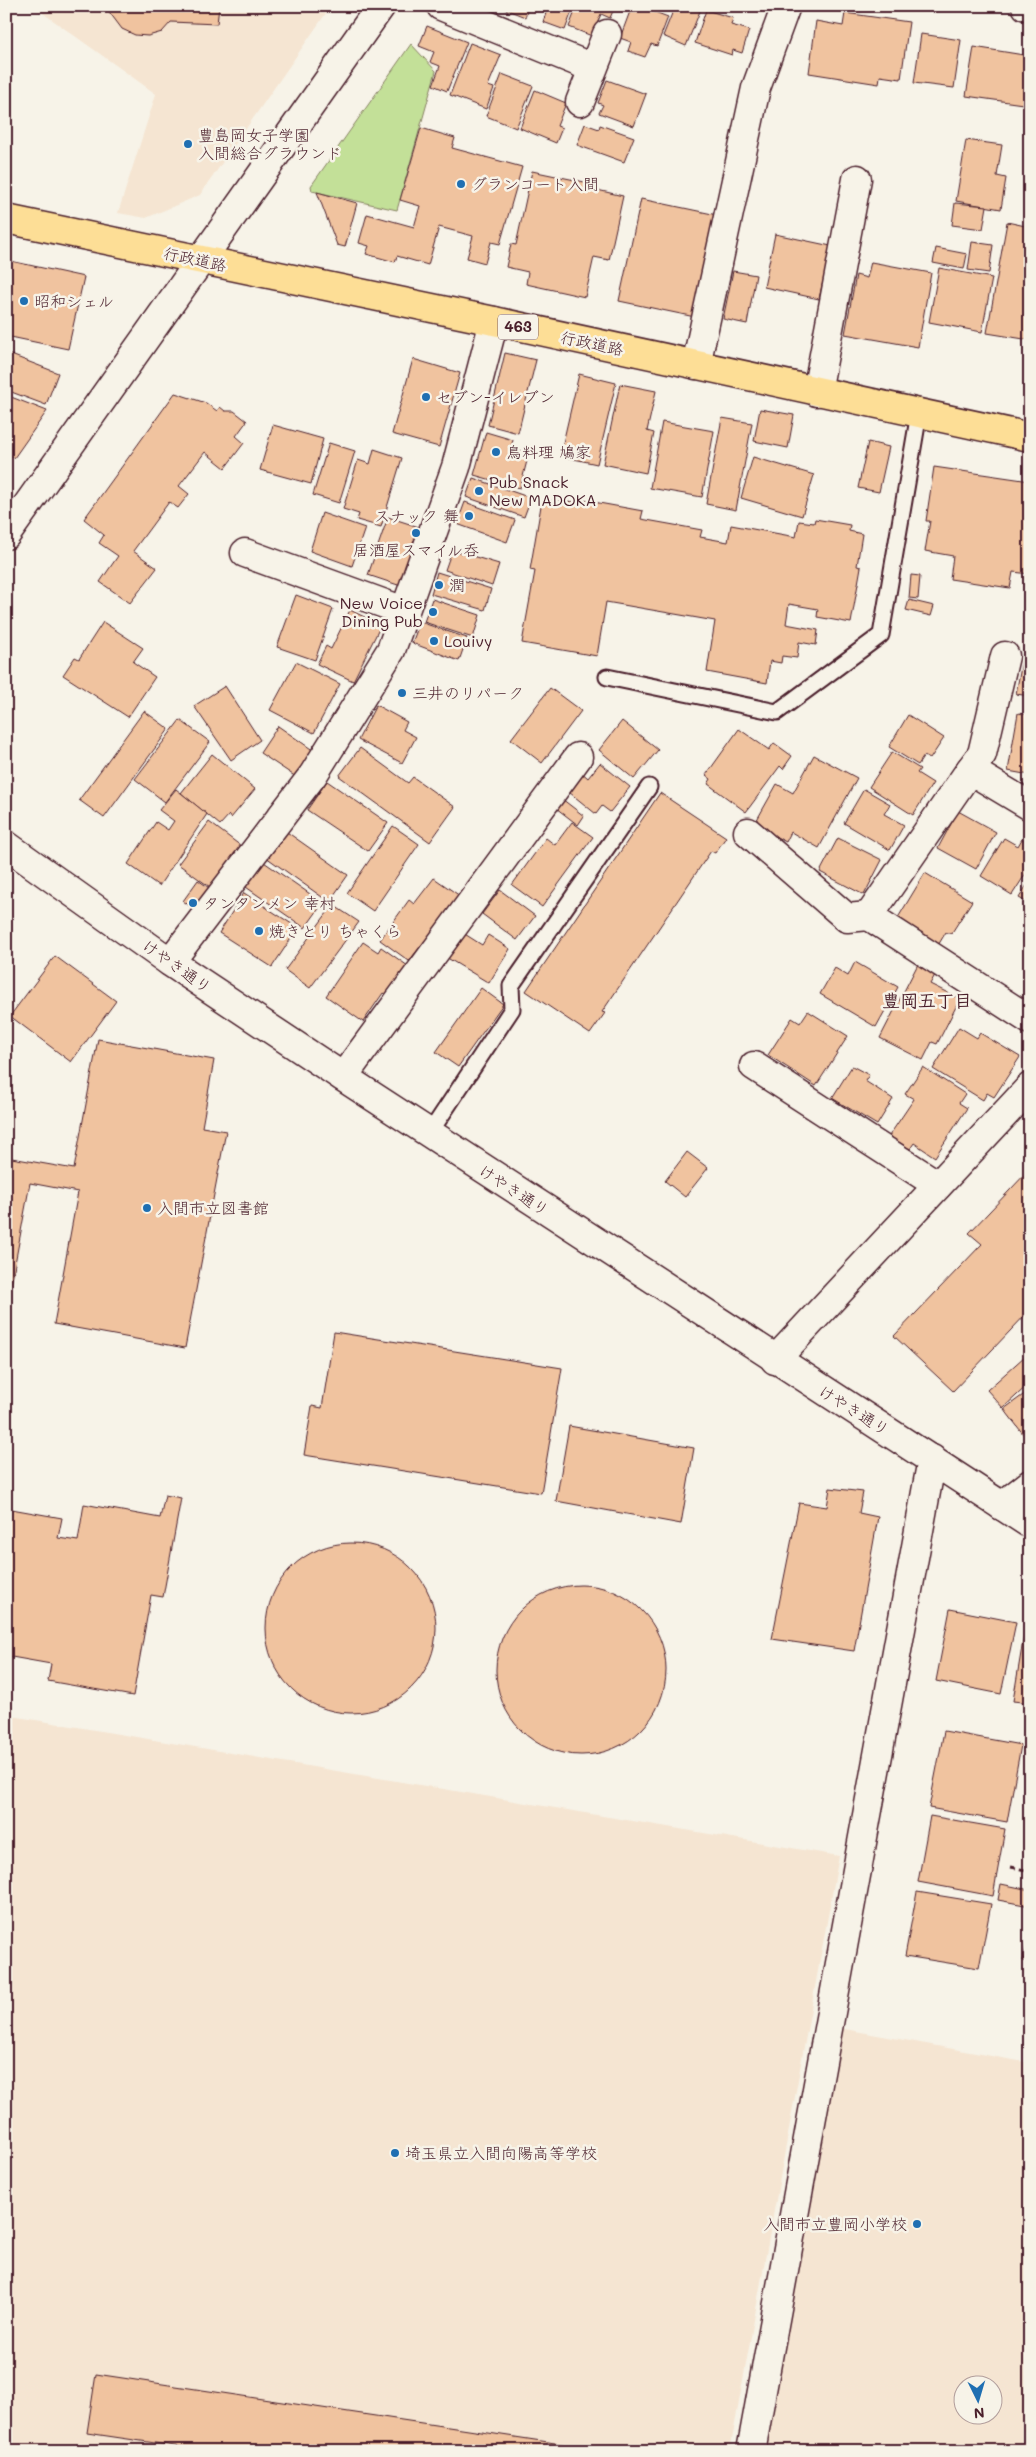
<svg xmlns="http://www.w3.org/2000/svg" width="1036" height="2457" font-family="Mali,'Klee One',sans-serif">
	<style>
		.built { fill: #f5e5d2; fill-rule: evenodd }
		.green { fill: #c3e098; stroke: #868062 }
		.building { fill: #f0c39f; stroke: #4a1f2b }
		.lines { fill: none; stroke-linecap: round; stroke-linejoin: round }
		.service-casing { stroke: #4a1f2b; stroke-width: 19 }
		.minor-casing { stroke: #4a1f2b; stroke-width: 31 }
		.tertiary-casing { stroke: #4a1f2b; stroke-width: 31 }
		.trunk-casing { stroke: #4a1f2b; stroke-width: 31 }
		.path { stroke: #4a1f2b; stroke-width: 3; stroke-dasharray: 5 4; stroke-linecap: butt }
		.service { stroke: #f7f3e8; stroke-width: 15 }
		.minor { stroke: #f7f3e8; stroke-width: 28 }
		.tertiary { stroke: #f7f3e8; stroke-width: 28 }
		.trunk { stroke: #fdde96; stroke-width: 28 }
		.poi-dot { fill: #1f6fb2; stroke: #f7f3e8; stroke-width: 2 }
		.labels { text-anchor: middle; stroke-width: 5; stroke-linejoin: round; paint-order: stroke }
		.shield { fill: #f7f3e8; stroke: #7e5f64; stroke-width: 1 }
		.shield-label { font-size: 15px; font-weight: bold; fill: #4a1f2b }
		.poi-label { font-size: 16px; fill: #4a1f2b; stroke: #f7f3e8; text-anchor: start }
		.street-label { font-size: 16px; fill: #4a1f2b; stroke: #f7f3e8 }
		.neighbourhood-label { font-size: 18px; font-weight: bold; fill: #4a1f2b; stroke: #f7f3e8 }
	</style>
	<rect width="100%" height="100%" fill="#f7f3e8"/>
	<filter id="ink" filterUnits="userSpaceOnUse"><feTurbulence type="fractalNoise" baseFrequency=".02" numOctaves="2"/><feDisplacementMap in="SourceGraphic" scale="10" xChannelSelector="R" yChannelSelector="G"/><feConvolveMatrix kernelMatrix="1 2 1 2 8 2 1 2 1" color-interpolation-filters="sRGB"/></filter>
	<g filter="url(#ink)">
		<g class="built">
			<path d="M33,6H331L200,195L146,218L118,213L156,94Z"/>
			<path d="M6,1715L839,1856L730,2451H6Z"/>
			<path d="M839,2028L1030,2063V2451H762ZM964,2384H994V2414H964Z"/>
		</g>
		<path class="green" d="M411,44L436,71L397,210L312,191L311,186Z"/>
		<g class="building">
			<path d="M96,6H219L217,24L171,22L162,32L148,36L135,35L122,29L107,9Z"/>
			<path d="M506,6H529L525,17L505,9Z"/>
			<path d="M538,6H574L565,30L543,22L547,10Z"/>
			<path d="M577,6H615L610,18L601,14L592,36L569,27Z"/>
			<path d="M632,6H639L668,17L657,46L651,44L645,57L628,51L631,42L620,38Z"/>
			<path d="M675,6H702L686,46L663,36Z"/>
			<path d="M706,10L733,18L731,25L749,30L742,53L733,50L732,55L695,43Z"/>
			<path d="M845,13L909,22L901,79L880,76L879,84L809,73L816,21L843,26Z"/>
			<path d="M427,26L467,42L447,91L433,85L440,66L430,62L434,52L419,46Z"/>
			<path d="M921,34L961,40L954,88L914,83Z"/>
			<path d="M470,43L501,55L488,86L494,88L486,109L450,95Z"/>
			<path d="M974,47L1030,56V105L966,96Z"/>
			<path d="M502,74L533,86L516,128L486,116Z"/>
			<path d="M607,80L646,94L634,126L599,113L603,105L598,103Z"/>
			<path d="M535,90L566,103L557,126L562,128L556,143L520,128Z"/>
			<path d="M585,124L599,129L600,125L634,137L624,162L577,145Z"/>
			<path d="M421,128L455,138L452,148L522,167L500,244L491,242L485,263L467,258L473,236L439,227L428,265L397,256L395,262L366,254L369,246L359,243L367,214L414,227L420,206L400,200Z"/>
			<path d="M966,140L1002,145L997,176L1006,178L1001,209L956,201Z"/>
			<path d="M532,171L594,184L593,189L623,196L609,260L594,257L585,297L526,284L528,272L506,267L511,244L516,245Z"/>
			<path d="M317,192L357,203L345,247L337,245Z"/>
			<path d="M641,199L717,215L695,317L619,301Z"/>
			<path d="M955,203L987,206L983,229L952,225Z"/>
			<path d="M1007,222L1030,227V340L987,333Z"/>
			<path d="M775,234L831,246L819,299L764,287Z"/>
			<path d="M972,242L993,245L989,273L968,270Z"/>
			<path d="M936,248L967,254L964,269L933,263Z"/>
			<path d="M6,260L84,277L68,349L6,336Z"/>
			<path d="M871,262L931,273L918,347L845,334L856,275L867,278Z"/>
			<path d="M939,268L992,278L982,332L929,322Z"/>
			<path d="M733,271L756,275L747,324L723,319Z"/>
			<path d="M6,353L58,373L46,405L6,390Z"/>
			<path d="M505,353L536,360L518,433L488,425Z"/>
			<path d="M413,359L460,373L439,447L392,434Z"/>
			<path d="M579,374L616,383L597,464L560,456Z"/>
			<path d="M620,384L656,391L647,431L654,433L646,473L603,464Z"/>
			<path d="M175,393L206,403L217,411L220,407L225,411H234L247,421L236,436L244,443L225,468L205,452L179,486L189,494L178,508L169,502L133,551L157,568L130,603L100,582L118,556L99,543L104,535L84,519Z"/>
			<path d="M6,395L47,411L14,458L6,452Z"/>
			<path d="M760,409L794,415L788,448L754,441Z"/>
			<path d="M722,418L752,423L736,510L706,504Z"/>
			<path d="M662,422L714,431L702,497L650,488Z"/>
			<path d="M273,425L323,439L311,484L260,470Z"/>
			<path d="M486,432L513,440L511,448L529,453L520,488L474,475Z"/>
			<path d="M868,442L889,447L879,492L858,488Z"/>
			<path d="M329,443L355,451L339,503L313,495Z"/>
			<path d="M374,449L402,458L381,527L357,520L359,514L343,509L358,460L370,464Z"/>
			<path d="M753,457L814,475L802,516L741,498Z"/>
			<path d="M934,467L1030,481V574L1013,572L1010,588L950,579L953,556L925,551L930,521H926Z"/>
			<path d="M473,478L531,498L524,517L466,497Z"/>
			<path d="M577,499L643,511L641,519L702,530L700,537L728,542L731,525L796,537L799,521L814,523L815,519L850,525L849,531L862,534L857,566L861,567L851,623L817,617L818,609L789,604L786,624L818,630L816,645L799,642L797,658L782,656L781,663L770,661L767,683L707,672L715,621L606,602L597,656L522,643L535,571L530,570L542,500L576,502Z"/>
			<path d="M465,502L515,520L507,542L457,524Z"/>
			<path d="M322,513L365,528L352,566L310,551Z"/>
			<path d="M388,517L422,528L401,586L368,575Z"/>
			<path d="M452,550L499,564L492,586L445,570Z"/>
			<path d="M437,572L491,589L485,610L431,594Z"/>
			<path d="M911,575L920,576L918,599L909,598Z"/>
			<path d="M296,595L333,609L315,660L277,647Z"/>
			<path d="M432,599L480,615L473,638L424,622Z"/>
			<path d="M909,600L934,606L931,616L906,610Z"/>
			<path d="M350,610L381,625L353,681L317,664L326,646L331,649Z"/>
			<path d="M103,622L143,648L133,662L155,677L128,717L63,675L75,657L79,659Z"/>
			<path d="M420,622L467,638L459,661L412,643Z"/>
			<path d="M1025,645L1030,646V696L1016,694Z"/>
			<path d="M296,662L340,684L314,733L270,710Z"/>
			<path d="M225,686L260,740L231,760L194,706Z"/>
			<path d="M550,688L581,711L542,763L511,739Z"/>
			<path d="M376,705L407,722L403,730L416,737L402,763L358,740Z"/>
			<path d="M144,711L169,729L104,818L79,800Z"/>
			<path d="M1018,713L1030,715V775L1008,771Z"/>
			<path d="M908,715L944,738L930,759L924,756L918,765L889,747Z"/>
			<path d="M180,720L210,742L165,802L135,779Z"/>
			<path d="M622,721L658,750L634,779L599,750Z"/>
			<path d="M278,726L314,751L296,777L260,753Z"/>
			<path d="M739,729L769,750L774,743L792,756L783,769L780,766L746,812L708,784L711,779L706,775Z"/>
			<path d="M360,748L408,783L413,777L455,807L430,842L339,776Z"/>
			<path d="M892,752L920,769L917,773L933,783L913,815L869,787Z"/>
			<path d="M212,754L255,789L231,818L229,815L220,825L181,793Z"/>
			<path d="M814,755L857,778L819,848L791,832L786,842L754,825L777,784L793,793Z"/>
			<path d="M600,763L630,787L610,812L602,806L596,814L564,788L579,770L588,778Z"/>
			<path d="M327,781L388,823L368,851L307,810Z"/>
			<path d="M176,789L207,814L159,886L128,864L156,822L168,830L174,821L159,810Z"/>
			<path d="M864,789L890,804L884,814L904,825L890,850L844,823Z"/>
			<path d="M660,793L726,837L715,853L711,851L602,1012L605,1013L590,1034L526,991Z"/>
			<path d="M562,799L584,816L578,825L556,808Z"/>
			<path d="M958,811L996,832L976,869L938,848Z"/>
			<path d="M209,822L241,846L210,887L178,864Z"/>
			<path d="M572,822L593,837L542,907L512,885L546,838L555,845Z"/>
			<path d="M393,826L419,844L373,911L347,893Z"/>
			<path d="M284,830L348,875L329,902L266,857Z"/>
			<path d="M838,838L882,860L864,895L820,872Z"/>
			<path d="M1004,838L1018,846L1022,839L1030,844V867L1012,895L981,876Z"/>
			<path d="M261,860L323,903L305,928L243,885Z"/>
			<path d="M925,873L972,901L951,934L946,932L937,947L896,921Z"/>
			<path d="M434,878L460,896L409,961L380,940L409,900L414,904Z"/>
			<path d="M198,880L212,890L197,911L183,901Z"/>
			<path d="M1030,880V904L1019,898Z"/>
			<path d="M500,890L535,916L517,940L482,914Z"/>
			<path d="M244,893L298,928L272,967L219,933Z"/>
			<path d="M333,905L359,922L310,988L285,970Z"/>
			<path d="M460,931L482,945L488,935L510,949L489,983L444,956Z"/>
			<path d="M363,942L378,952L381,947L408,966L387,996L383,993L363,1022L326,996Z"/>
			<path d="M55,956L116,1001L71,1062L10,1016Z"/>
			<path d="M855,962L898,987L876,1027L820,994L835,968L848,976Z"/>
			<path d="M918,964L935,975L930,984L960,999L937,1044L932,1042L923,1060L880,1038Z"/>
			<path d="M481,988L503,1004L458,1067L436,1052Z"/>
			<path d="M808,1011L848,1036L816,1086L768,1055L792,1018L800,1023Z"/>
			<path d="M959,1027L977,1038L980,1033L1020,1057L994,1097L987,1093L983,1100L933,1069Z"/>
			<path d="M98,1039L214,1060L202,1127L226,1131L185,1348L54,1324L78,1192L30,1183L6,1312V1157L74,1169Z"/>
			<path d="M852,1066L869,1075L865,1081L893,1099L877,1125L832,1098Z"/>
			<path d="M923,1067L965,1094L959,1103L967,1108L935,1157L914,1143L910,1149L889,1136L914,1099L905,1094Z"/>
			<path d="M687,1152L708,1168L685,1197L665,1181Z"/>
			<path d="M1030,1169V1310L953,1391L894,1336L982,1244L969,1233Z"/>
			<path d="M334,1332L562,1368L541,1493L304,1455L312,1406L322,1408Z"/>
			<path d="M1025,1356L1030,1361V1383L1003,1408L987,1390Z"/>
			<path d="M1030,1390V1438L1027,1439L1004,1409Z"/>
			<path d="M569,1426L694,1448L681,1524L556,1501Z"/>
			<path d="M830,1488L863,1492L859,1513L878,1517L854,1651L772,1639L799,1503L827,1507Z"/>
			<path d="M165,1495L181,1498L163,1597L151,1595L133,1696L48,1681L51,1664L6,1656V1508L62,1518L58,1538L78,1541L84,1504L160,1518Z"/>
			<circle cx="351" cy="1628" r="85"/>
			<circle cx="581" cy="1670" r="85"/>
			<path d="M950,1609L1016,1622L1001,1694L936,1681Z"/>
			<path d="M1026,1623L1030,1624V1703L1013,1701Z"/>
			<path d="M944,1731L1021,1745L1007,1822L929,1808Z"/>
			<path d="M930,1816L1005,1829L993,1896L918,1882Z"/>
			<path d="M1001,1884L1030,1890V1906L998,1900Z"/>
			<path d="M917,1892L991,1904L979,1968L905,1956Z"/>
			<path d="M1030,1925V1962L1023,1961Z"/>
			<path d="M96,2374L588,2448V2451H182V2447L87,2433Z"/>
		</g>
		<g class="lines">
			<g class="service-casing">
				<g id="service">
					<path d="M607,677L777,712L881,635L919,413"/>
					<path d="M429,1134L512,1009L511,986L649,787"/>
				</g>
			</g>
			<g class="minor-casing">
				<g id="minor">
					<path d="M441,6L593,68"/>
					<path d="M1026,6L1030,7"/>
					<path d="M580,102L607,34"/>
					<path d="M696,365L756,88L786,6"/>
					<path d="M817,392L857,179"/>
					<path d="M245,553L404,611"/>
					<path d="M970,770L982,754L1005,656"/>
					<path d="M1030,806L970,770L869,916L1030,1020"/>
					<path d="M748,832L847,918L869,916"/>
					<path d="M170,962L313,775L391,650L456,467L494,321"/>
					<path d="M754,1066L938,1185"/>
					<path d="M343,1077L578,757"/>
					<path d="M775,1360L1030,1087"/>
					<path d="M1002,1506L1030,1484"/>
					<path d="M751,2451L932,1459"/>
				</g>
			</g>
			<g class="tertiary-casing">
				<g id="tertiary">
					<path d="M6,535L381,6"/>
					<path d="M6,845L170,962L343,1077L1030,1524"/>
				</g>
			</g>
			<g class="trunk-casing">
				<path id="trunk" d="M6,219L494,321L1030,437"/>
			</g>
			<path class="path" d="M1011,1867L1030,1871"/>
			<use href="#service" class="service"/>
			<use href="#minor" class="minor"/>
			<use href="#tertiary" class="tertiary"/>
			<use href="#trunk" class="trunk"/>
		</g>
	</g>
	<g class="poi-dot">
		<circle cx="188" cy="144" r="5"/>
		<circle cx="461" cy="184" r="5"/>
		<circle cx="24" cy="301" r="5"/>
		<circle cx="426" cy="397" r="5"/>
		<circle cx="496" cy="452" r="5"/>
		<circle cx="479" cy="491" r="5"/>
		<circle cx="469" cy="516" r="5"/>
		<circle cx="416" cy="533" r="5"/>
		<circle cx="439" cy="585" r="5"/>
		<circle cx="433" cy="612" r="5"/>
		<circle cx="434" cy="641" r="5"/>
		<circle cx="402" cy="693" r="5"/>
		<circle cx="193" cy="903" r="5"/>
		<circle cx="259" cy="931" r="5"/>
		<circle cx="147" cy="1208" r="5"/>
		<circle cx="395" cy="2153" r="5"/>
		<circle cx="917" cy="2224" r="5"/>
	</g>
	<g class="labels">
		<rect class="shield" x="498" y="314.5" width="40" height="25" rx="4"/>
		<g class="shield-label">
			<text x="518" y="332">463</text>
		</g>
		<g class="poi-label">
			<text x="198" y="141">豊島岡女子学園<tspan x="198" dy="18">入間総合グラウンド</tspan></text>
			<text x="471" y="190">グランコート入間</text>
			<text x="34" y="307">昭和シェル</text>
			<text x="436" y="403">セブン-イレブン</text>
			<text x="506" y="458">鳥料理 鳩家</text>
			<text x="489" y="488">Pub Snack<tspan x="489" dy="18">New MADOKA</tspan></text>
			<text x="459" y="522" text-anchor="end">スナック 舞</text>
			<text x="416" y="556" text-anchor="middle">居酒屋スマイル呑</text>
			<text x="449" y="591">潤</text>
			<text x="423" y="609" text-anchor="end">New Voice<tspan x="423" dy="18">Dining Pub</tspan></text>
			<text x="444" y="647">Louivy</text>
			<text x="412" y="699">三井のリパーク</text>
			<text x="203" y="909">タンタンメン 幸村</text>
			<text x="269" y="937">焼きとり ちゃくら</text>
			<text x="157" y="1214">入間市立図書館</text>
			<text x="405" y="2159">埼玉県立入間向陽高等学校</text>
			<text x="907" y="2230" text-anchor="end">入間市立豊岡小学校</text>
		</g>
		<g class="street-label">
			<text transform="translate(195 259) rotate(12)" y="6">行政道路</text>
			<text transform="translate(592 343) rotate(12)" y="6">行政道路</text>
			<text transform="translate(177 966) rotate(35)" y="6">けやき通り</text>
			<text transform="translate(514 1190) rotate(33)" y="6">けやき通り</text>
			<text transform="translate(854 1410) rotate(32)" y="6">けやき通り</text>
		</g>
		<g class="neighbourhood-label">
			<text x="927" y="1007">豊岡五丁目</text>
		</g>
	</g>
	<rect width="1036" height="2457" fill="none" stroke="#f7f3e8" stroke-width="25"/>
	<rect x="12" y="12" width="1011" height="2432" fill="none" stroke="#4a1f2b" stroke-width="2" filter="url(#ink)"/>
	<g transform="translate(978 2400) rotate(175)"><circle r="24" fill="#f7f3e8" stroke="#b29e9c"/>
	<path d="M0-4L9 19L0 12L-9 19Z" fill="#1f6fb2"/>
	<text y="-8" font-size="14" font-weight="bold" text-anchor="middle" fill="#4a1f2b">N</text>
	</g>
</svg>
